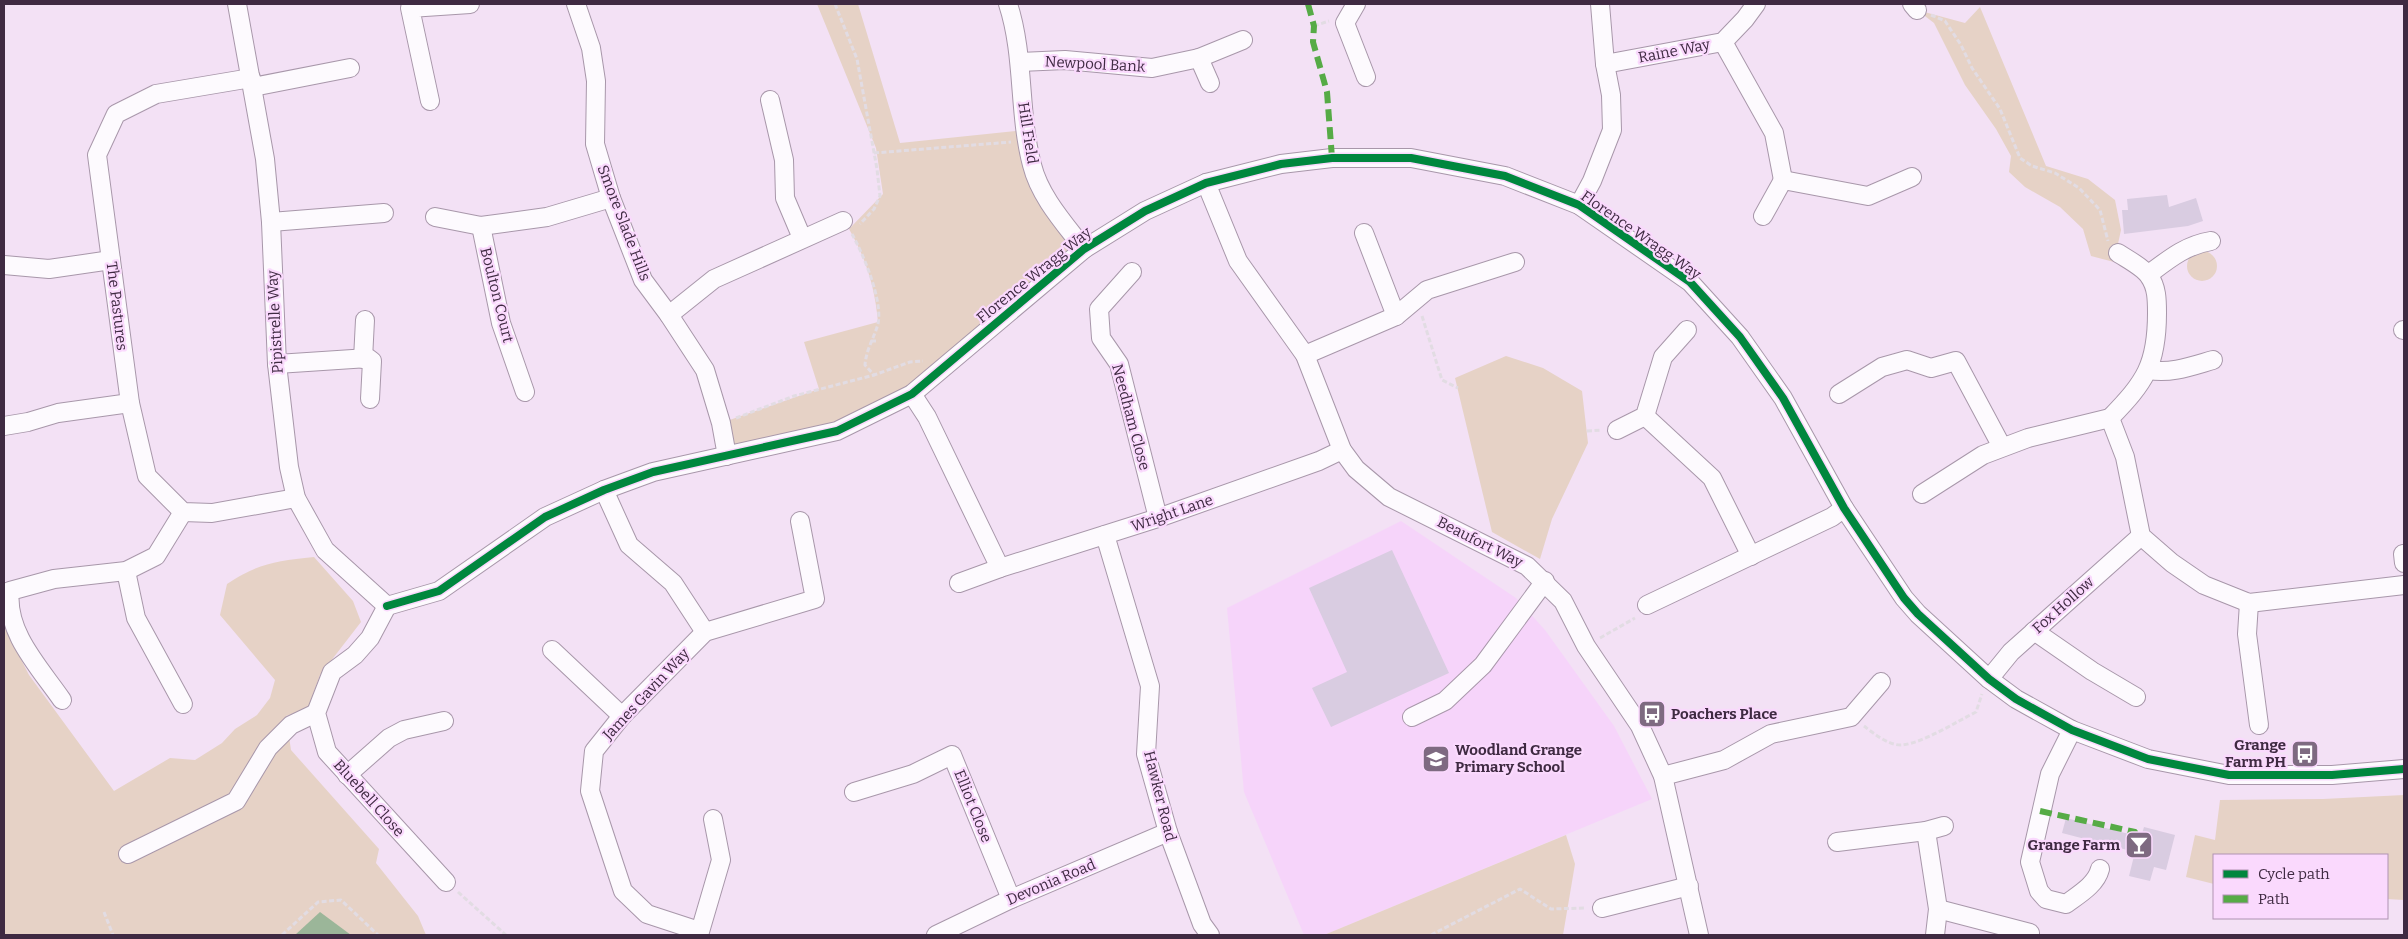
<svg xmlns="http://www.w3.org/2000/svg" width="2408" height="939" font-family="Bitter,serif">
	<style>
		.built { fill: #f6d4fa }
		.green { fill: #e6d2c6 }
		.water { fill: #9bb699 }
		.building { fill: #d9cce1 }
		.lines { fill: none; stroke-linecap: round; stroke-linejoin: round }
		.minor-casing { stroke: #a897aa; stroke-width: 20 }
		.path { stroke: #e2dce3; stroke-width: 3; stroke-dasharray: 5 2.5; stroke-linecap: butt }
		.minor { stroke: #fdfafe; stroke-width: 18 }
		.quiet { stroke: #56ab46; stroke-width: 6; stroke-dasharray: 12 6; stroke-linecap: butt }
		.cycleway-casing { stroke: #fad9fd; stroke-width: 11 }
		.cycleway { stroke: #00873e; stroke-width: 8 }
		.labels { text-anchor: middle; stroke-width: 4.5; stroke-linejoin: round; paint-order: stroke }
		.street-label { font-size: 15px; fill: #3f2a42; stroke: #fad9fd }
		.poi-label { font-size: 15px; font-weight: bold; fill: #3f2a42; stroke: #fad9fd; text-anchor: start }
	</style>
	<rect width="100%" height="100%" fill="#f3e1f5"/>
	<path class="built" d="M1401,521L1516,598L1545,630L1614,726L1652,799L1324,935H1304L1244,792L1227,608Z"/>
	<g class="green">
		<path d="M817,4H858L900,143L1025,130L1044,194L1084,249L923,381L837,431L727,456L721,423L819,389L804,342L878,322C875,288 866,258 849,229L883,194L876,148Z"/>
		<path d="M1980,7L2046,166L2088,179L2115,200L2121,230L2114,262L2091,256L2083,229L2060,207L2025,187L2009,172L2011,156L1996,129L1965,85L1934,23L1917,10L1965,23Z"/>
		<circle cx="2202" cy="266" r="15"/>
		<path d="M1506,356L1543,368L1582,391L1588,443L1552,519L1540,559L1492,532L1455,378Z"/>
		<path d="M314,557L353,601L361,622L320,675L308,708L286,716L291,750L379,849L376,863L418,916L426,935H4V626L29,675L114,791L170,758L195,760L222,743L235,729L257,715L270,698L275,680L220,615L227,584C259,563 276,561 314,557Z"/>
		<path d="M2404,795V900L2387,899V855H2214V884L2186,877L2195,835L2215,840L2220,800L2323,799Z"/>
		<path d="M1566,835L1575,864L1563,935H1324Z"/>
	</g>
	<path class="water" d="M320,912L351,935H295Z"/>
	<g class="building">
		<path d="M2167,195L2169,207L2196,198L2203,221L2188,226L2124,234L2122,210H2128L2127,199Z"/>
		<path d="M1392,550L1449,673L1331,727L1312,688L1347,672L1309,588Z"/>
		<path d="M2066,818L2141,837L2144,827L2175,835L2166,870L2154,867L2150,881L2129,876L2135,852L2062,833Z"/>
	</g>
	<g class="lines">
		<g class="minor-casing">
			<g id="minor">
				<path d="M237,4L265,159L271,222L277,364L289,467L296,498L325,550L387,606"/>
				<path d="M576,4L591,48L596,81L595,144L611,198L643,280L669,315L705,370L721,423L727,456"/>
				<path d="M1008,4C1025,56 1018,112 1032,165C1040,197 1065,224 1084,249"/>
				<path d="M1356,4L1345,23L1366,77"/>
				<path d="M1912,4L1917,10"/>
				<path d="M1723,42L1774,133L1783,180"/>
				<path d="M1199,58L1210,83"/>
				<path d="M1020,62L1065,60L1152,68L1199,58L1243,40"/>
				<path d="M1605,64L1723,42L1745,19L1756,4"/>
				<path d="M251,78L156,94L116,114L97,155L130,403L147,476L183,512L212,513L296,498"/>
				<path d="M253,87L350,68"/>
				<path d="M770,100L784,160L785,198L802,238"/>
				<path d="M430,101L410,8L470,4"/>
				<path d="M1206,183L1238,261L1305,355L1342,450L1356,469L1389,497L1527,566L1563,601L1586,646L1640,726L1663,776L1699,935"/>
				<path d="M1579,205L1592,181L1612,130L1611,95L1605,64L1600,4"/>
				<path d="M1763,216L1783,180L1868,196L1912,177"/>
				<path d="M435,217L481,226L547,217L611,198"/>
				<path d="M271,222L384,213"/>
				<path d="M481,226L501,323L525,392"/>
				<path d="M1364,233L1396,316"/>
				<path d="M2118,253C2127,259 2143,267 2149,276C2157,287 2157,300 2157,313C2157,365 2145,382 2110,418L2125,457L2141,536L2172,563L2204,585L2249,603L2404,585"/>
				<path d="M4,265L49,269L111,260"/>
				<path d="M1132,272L1099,309L1101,338L1119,364L1158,518"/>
				<path d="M2149,274C2169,259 2186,245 2211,241"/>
				<path d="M669,315L714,279L843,221"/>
				<path d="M2403,330H2404"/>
				<path d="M1305,355L1396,316L1427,290L1515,262"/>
				<path d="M363,359L365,320"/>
				<path d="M277,364L368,358L372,361L370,399"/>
				<path d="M2149,370C2171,374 2192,366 2213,360"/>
				<path d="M912,394L927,417L1000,568"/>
				<path d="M1839,394L1882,367L1907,360L1931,368L1956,361L2002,447"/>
				<path d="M1645,416L1712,478L1751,556"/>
				<path d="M4,426L28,422L58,413L130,403"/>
				<path d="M1617,430L1645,416L1663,357L1687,330"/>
				<path d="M604,490L629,545L673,583L705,632"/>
				<path d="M1922,494L1983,455L2028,438L2110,418"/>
				<path d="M1105,535L1150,686L1146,754L1168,832L1202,924L1210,935"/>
				<path d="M2403,554L2404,563"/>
				<path d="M126,571L136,618L183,704"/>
				<path d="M959,583L1000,568L1158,518L1319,461L1342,450"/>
				<path d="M2249,603L2247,634L2259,725"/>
				<path d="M1647,605L1832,517L1844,508"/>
				<path d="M387,606L439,591L545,517L604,490L653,472L837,431L912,394L1084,249L1145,211L1206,183L1281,164L1332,158H1411L1505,176L1579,205L1690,282L1740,337L1783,398L1844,508L1904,598L1918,614L1989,679L2016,699L2072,730L2148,759L2229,775H2332L2404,769"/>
				<path d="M387,606L370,638L355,655L332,672L316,713L327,752L446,882"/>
				<path d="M2034,631L2092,671L2136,697"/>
				<path d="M552,650L622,716"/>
				<path d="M1989,679L2011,652L2141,536"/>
				<path d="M62,700C40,668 5,632 10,591L54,579L126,571L156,556L183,512"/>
				<path d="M1412,717L1445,701L1483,665L1545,581"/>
				<path d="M2072,730L2050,774L2030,862L2039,891L2046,899L2066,904C2078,895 2096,885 2100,869"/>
				<path d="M347,775L389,738L404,730L444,721"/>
				<path d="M1663,776L1724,760L1771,734L1851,717L1881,682"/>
				<path d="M854,792L913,774L952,755L1011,899"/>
				<path d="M1926,831L1938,909L1935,935"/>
				<path d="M1837,842L1926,831L1944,826"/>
				<path d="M128,854L236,801L268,748L291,725L316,713"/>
				<path d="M1602,908L1689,886"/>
				<path d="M1938,909L2030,933"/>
				<path d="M699,931L647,914L623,891L590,791L594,751L622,716L705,632L815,599L800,521"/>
				<path d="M699,935L721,860L713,819"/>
				<path d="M936,935L1011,899L1168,832"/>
			</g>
		</g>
		<g class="path">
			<path d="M835,4L857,59L877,169L880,196L874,209L860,224"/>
			<path d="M1931,15L1945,21L1961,45L1972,68L2000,109L2020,158L2032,166L2055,173L2079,188L2100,210L2108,241"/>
			<path d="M1314,26L1329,21"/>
			<path d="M874,153L1011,142"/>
			<path d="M852,234C863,254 883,300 878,324C874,338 866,350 865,365L874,375L910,362L923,361"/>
			<path d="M1422,316L1442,380L1458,388"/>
			<path d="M871,341H877"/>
			<path d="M736,418L794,396L874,375"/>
			<path d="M1587,431L1602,430"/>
			<path d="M1600,638L1635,618"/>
			<path d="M1864,726C1873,733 1889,746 1902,745C1923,743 1956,722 1976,712L1982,694"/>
			<path d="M458,892L506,935"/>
			<path d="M104,912L113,935"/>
			<path d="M282,935L318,902L341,900L378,935"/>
			<path d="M1431,935L1520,889L1551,909L1585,908"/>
		</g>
		<use href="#minor" class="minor"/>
		<g class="quiet">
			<path d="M1308,4L1314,26L1313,42L1327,92L1332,158"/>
			<path d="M2040,811L2135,832L2137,836"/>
		</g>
		<g class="cycleway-casing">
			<path id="cycleway" d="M387,606L439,591L545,517L604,490L653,472L837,431L912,394L1084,249L1145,211L1206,183L1281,164L1332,158H1411L1505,176L1579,205L1690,282L1740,337L1783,398L1844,508L1904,598L1918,614L1989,679L2016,699L2072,730L2148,759L2229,775H2332L2404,769"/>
		</g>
		<use href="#cycleway" class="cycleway"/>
	</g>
	<defs>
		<g id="bus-square" transform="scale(1.4375)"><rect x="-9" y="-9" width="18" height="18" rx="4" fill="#7e6a81" stroke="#fad9fd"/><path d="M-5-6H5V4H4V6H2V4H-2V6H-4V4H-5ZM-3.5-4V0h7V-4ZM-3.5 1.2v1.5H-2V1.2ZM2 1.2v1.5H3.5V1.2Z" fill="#fff"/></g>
		<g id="school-square" transform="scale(1.4375)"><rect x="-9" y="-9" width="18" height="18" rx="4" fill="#7e6a81" stroke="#fad9fd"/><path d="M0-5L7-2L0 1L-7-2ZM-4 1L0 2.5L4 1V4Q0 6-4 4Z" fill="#fff"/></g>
		<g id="bar-square" transform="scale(1.4375)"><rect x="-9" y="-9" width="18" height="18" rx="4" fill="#7e6a81" stroke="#fad9fd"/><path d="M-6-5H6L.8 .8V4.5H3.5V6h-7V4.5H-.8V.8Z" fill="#fff"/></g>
	</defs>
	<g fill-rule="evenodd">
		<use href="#bus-square" x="1652" y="714"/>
		<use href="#bus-square" x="2305" y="754"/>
		<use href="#school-square" x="1436" y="759"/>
		<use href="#bar-square" x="2139" y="845"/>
	</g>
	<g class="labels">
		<g class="street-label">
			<text transform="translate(1674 51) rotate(-11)" y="5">Raine Way</text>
			<text transform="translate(1095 64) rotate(3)" y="5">Newpool Bank</text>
			<text transform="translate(1028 133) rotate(81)" y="5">Hill Field</text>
			<text transform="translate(624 223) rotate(69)" y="5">Smore Slade Hills</text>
			<text transform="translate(1641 235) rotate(35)" y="5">Florence Wragg Way</text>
			<text transform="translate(1034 275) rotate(-39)" y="5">Florence Wragg Way</text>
			<text transform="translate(497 295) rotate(76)" y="5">Boulton Court</text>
			<text transform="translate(117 306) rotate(83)" y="5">The Pastures</text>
			<text transform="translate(275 322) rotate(-93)" y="5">Pipistrelle Way</text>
			<text transform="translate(1131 417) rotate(75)" y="5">Needham Close</text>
			<text transform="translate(1172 513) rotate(-19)" y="5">Wright Lane</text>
			<text transform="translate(1480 542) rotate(27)" y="5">Beaufort Way</text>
			<text transform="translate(2063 605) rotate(-42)" y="5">Fox Hollow</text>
			<text transform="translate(646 694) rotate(-47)" y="5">James Gavin Way</text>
			<text transform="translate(1160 796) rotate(76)" y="5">Hawker Road</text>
			<text transform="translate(369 798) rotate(48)" y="5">Bluebell Close</text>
			<text transform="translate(973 806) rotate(68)" y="5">Elliot Close</text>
			<text transform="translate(1051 882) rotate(-23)" y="5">Devonia Road</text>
		</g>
		<g class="poi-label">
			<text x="1671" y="719">Poachers Place</text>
			<text x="2286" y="750" text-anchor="end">Grange<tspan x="2286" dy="17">Farm PH</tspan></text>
			<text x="1455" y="755">Woodland Grange<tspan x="1455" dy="17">Primary School</tspan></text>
			<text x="2120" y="850" text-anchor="end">Grange Farm</text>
		</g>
	</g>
	<rect width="2408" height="939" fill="none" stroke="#3f2a42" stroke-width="10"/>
	<rect x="2213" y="854" width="175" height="65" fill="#fad9fd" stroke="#af93b2"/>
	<rect x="2223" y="870" width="25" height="8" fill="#00873e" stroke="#af93b2"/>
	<text x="2258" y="879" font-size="15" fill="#3f2a42">Cycle path</text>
	<rect x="2223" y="895" width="25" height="8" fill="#56ab46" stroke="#af93b2"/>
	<text x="2258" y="904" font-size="15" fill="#3f2a42">Path</text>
</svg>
